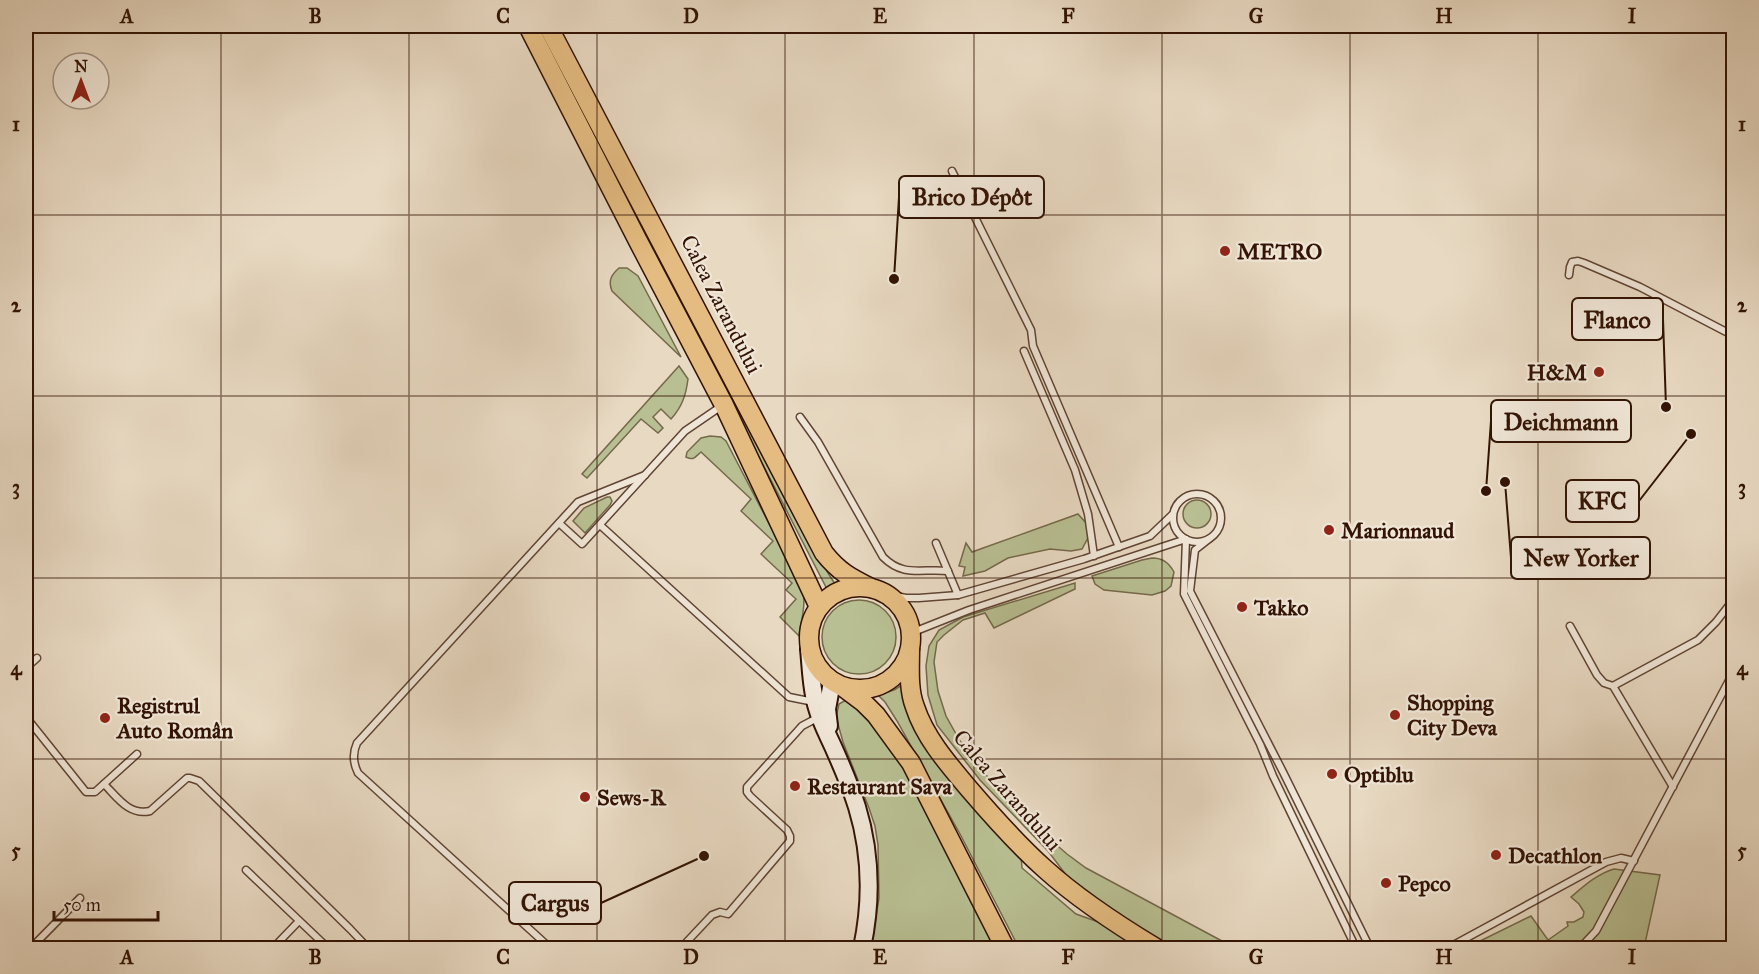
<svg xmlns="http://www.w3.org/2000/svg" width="1759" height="974" font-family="'IM FELL Great Primer',serif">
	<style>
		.green { fill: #b8bf92; stroke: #75694b; stroke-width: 1.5 }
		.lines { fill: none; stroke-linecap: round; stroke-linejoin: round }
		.service-casing { stroke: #604434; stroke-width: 9 }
		.secondary-casing { stroke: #321304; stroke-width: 20 }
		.primary-casing { stroke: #321304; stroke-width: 21 }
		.service { stroke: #f0e6d7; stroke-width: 6 }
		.secondary { stroke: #f0e6d7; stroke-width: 16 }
		.primary { stroke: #e4bc81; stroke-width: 18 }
		.grid { fill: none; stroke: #321304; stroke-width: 1.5; stroke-opacity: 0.55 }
		.poi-dot { fill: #8f2418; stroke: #f0e6d7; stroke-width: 2 }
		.labels { text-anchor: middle; stroke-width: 4.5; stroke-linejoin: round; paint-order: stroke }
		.poi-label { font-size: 22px; font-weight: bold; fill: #321304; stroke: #f0e6d7; text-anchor: start }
		.street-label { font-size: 22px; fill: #321304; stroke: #f0e6d7 }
		.leader { fill: none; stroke: #321304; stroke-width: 2 }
		.callout-dot { fill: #321304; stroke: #f0e6d7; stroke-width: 2 }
		.callout { fill: #f0e6d7; stroke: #321304; stroke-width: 2 }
		.callout-label { font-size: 24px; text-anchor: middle; font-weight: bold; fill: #321304 }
		.neatline { fill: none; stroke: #321304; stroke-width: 2 }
		.grid-label { font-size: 20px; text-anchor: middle; font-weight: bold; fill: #321304 }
	</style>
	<rect width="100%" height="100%" fill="#e8d9c2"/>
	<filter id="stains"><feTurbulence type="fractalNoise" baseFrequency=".00333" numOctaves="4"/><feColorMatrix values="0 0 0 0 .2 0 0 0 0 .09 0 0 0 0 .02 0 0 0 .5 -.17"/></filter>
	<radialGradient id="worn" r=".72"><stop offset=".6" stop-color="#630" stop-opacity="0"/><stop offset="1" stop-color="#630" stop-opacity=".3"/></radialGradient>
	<g class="green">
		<path d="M540,32L603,140L828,573L837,587L828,591Z"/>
		<path d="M619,268H627L638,276L681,357L612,291C608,281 611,275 619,268Z"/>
		<path d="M679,366L688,379C686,395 682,407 671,419L661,409L653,417L663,428L658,433L641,419L587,478L582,474Z"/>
		<path d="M710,436L721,437L726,441L802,587C807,601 801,622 799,636L780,617L796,599L786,590L792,583L761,554L773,541L741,511L751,499L701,452C695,457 694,461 686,457L687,452L701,438Z"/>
		<path d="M607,497H610L612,501L610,505L585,533L573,521L584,508Z"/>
		<circle cx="1197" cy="514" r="14"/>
		<path d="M1078,514L1087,524L1090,534L1082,549L1071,551L1050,549L1008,558L985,571L963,576L965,567L959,566L966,543L972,552Z"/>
		<path d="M1152,558C1163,558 1169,563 1174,572L1171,586L1165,591L1152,595L1104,590L1095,584L1092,576L1142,560Z"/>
		<path d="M1075,583V589L994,628L985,613L963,620L944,635L937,642L934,662L938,691L946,716L960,741L1007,802L1067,854L1086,868L1235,948H1164L1079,892L1048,851L980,780L937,725L928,695L926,666L929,646L939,630L963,617Z"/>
		<circle cx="859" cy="637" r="37"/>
		<path d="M907,682L905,696L1021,856L1022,868L1076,914L1104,924L1143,948H1019L960,834L897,721L885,702L878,695L894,690Z"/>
		<path d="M846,700L887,732L1000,948H871L879,898L878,845L875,826L869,808L843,742L836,717L839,704Z"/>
		<path d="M1614,869L1660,875L1644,948H1479L1484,946L1480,941L1531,916L1548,940L1568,926L1567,922H1574L1583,917L1584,912L1579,904L1571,897C1584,886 1597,874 1614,869Z"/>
	</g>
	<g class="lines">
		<g class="service-casing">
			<g id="service">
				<path d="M952,171L1031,330L1033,346L1119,547"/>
				<path d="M1569,275L1570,267L1572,262L1578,261L1584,263L1640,287L1734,336"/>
				<path d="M1024,351L1075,470L1088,514L1094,556"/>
				<path d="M800,417L818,442L883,557C904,578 922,568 948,571"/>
				<circle cx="1197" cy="518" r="24"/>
				<path d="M559,523L582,544L685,431L723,405"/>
				<path d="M600,525L789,697L814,702"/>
				<path d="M1209,539L1195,550L1190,591L1283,772L1370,948"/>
				<path d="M936,543L958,595"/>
				<path d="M885,594L906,598H919L958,595L1084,559L1150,536L1172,515"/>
				<path d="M1570,626L1597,675L1604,683L1613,686L1673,787"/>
				<path d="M911,633L969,610L1186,539L1184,594L1260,744L1273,776L1356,948"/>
				<path d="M26,668L37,658"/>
				<path d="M1613,686L1698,640L1716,622L1730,604L1734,597"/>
				<path d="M26,717L86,792H95L137,754"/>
				<path d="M104,784C117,797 129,816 150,811L187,778H190L199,781L350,929L368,948"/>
				<path d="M246,870L328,948"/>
				<path d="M548,946L358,773C353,763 352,754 357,743L578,502L645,475"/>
				<path d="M31,948L80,898"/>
				<path d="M273,948L299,921"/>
				<path d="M681,948L712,915L720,912L728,914L790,841V836L787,830L750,796L747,792V787L802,726L819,717"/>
				<path d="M1448,948L1606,862L1621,858L1634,861"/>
				<path d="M1580,948L1596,931L1734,671"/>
			</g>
		</g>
		<g class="secondary-casing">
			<g id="secondary">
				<path d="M809,649C811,668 811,689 817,708C821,723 829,737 835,751C843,769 851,788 857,807C871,853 872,901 862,948"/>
				<path d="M829,726L827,709L832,682"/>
			</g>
		</g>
		<g class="primary-casing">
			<g id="primary">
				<path d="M528,26L638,241L724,405L819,607"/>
				<path d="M548,26L824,553C839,572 851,578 871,588"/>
				<circle cx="860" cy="638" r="51"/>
				<path d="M910,649C910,668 908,689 915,707C925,738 949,765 970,790C994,818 1018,845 1045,869C1078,899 1118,925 1156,948"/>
				<path d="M843,687L863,702L876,715L911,763L1005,948"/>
			</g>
		</g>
		<use href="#service" class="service"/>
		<use href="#secondary" class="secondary"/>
		<use href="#primary" class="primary"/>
	</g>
	<path class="grid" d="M221,26V948M409,26V948M597,26V948M785,26V948M974,26V948M1162,26V948M1350,26V948M1538,26V948M26,215H1734M26,396H1734M26,578H1734M26,759H1734"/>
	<g class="poi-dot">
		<circle cx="1225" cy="251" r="6"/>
		<circle cx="1599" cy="372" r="6"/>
		<circle cx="1329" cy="530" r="6"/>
		<circle cx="1242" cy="607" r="6"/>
		<circle cx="1395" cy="715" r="6"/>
		<circle cx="105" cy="718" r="6"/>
		<circle cx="1332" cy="774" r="6"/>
		<circle cx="795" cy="786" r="6"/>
		<circle cx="585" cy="797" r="6"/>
		<circle cx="1496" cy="855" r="6"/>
		<circle cx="1386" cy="883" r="6"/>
	</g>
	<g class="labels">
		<g class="poi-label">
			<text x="1237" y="259">METRO</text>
			<text x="1587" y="380" text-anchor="end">H&amp;M</text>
			<text x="1341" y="538">Marionnaud</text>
			<text x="1254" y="615">Takko</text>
			<text x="1407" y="710">Shopping<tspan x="1407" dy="25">City Deva</tspan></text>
			<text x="117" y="713">Registrul<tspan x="117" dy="25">Auto Român</tspan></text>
			<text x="1344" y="782">Optiblu</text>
			<text x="807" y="794">Restaurant Sava</text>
			<text x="597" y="805">Sews-R</text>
			<text x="1508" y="863">Decathlon</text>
			<text x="1398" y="891">Pepco</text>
		</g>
		<g class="street-label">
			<text transform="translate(722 304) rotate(63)" y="8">Calea Zarandului</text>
			<text transform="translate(1008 790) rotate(49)" y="8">Calea Zarandului</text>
		</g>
	</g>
	<path class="leader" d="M894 279L899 197M1666 407L1663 319M1486 491L1491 421M1691 434L1639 501M1505 482L1511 558M704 856L601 903"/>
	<g class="callout-dot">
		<circle cx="894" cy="279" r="6"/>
		<circle cx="1666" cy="407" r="6"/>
		<circle cx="1486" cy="491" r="6"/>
		<circle cx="1691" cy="434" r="6"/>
		<circle cx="1505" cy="482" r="6"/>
		<circle cx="704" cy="856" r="6"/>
	</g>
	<g class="callout">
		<rect x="899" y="176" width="145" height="42" rx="6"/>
		<rect x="1572" y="298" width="91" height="42" rx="6"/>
		<rect x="1491" y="400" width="140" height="42" rx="6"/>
		<rect x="1566" y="480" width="73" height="42" rx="6"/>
		<rect x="1511" y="537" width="139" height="42" rx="6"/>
		<rect x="509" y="882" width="92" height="42" rx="6"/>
	</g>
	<g class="callout-label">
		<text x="972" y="205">Brico Dépôt</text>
		<text x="1617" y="328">Flanco</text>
		<text x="1561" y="430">Deichmann</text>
		<text x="1602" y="509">KFC</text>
		<text x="1581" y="566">New Yorker</text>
		<text x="555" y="911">Cargus</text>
	</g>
	<rect width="1759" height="974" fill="none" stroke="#e8d9c2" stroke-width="66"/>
	<g transform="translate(81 81)"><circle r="28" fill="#f0e6d7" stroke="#a49283" stroke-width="1.5"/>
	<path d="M0-4.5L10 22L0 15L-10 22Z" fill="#8f2418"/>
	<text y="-9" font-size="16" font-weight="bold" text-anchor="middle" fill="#321304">N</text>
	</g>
	<path d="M54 911v9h104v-9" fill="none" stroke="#321304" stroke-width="3"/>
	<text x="63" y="911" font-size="18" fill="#321304" stroke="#f0e6d7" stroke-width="4.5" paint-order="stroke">50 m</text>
	<rect x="33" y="33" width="1693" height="908" class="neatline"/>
	<g class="grid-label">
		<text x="127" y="23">A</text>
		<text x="315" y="23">B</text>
		<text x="503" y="23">C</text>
		<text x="691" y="23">D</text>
		<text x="880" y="23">E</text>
		<text x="1068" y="23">F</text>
		<text x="1256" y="23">G</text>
		<text x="1444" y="23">H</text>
		<text x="1632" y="23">I</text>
		<text x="16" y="131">1</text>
		<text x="1742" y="131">1</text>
		<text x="16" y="312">2</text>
		<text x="1742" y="312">2</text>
		<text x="16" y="494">3</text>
		<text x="1742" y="494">3</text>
		<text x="16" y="675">4</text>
		<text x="1742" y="675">4</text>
		<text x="16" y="857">5</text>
		<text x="1742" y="857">5</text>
		<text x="127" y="964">A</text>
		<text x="315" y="964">B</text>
		<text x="503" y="964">C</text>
		<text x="691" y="964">D</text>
		<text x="880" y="964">E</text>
		<text x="1068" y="964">F</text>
		<text x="1256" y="964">G</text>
		<text x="1444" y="964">H</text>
		<text x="1632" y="964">I</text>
	</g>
	<rect width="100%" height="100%" filter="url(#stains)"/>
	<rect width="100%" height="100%" fill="url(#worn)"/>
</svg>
